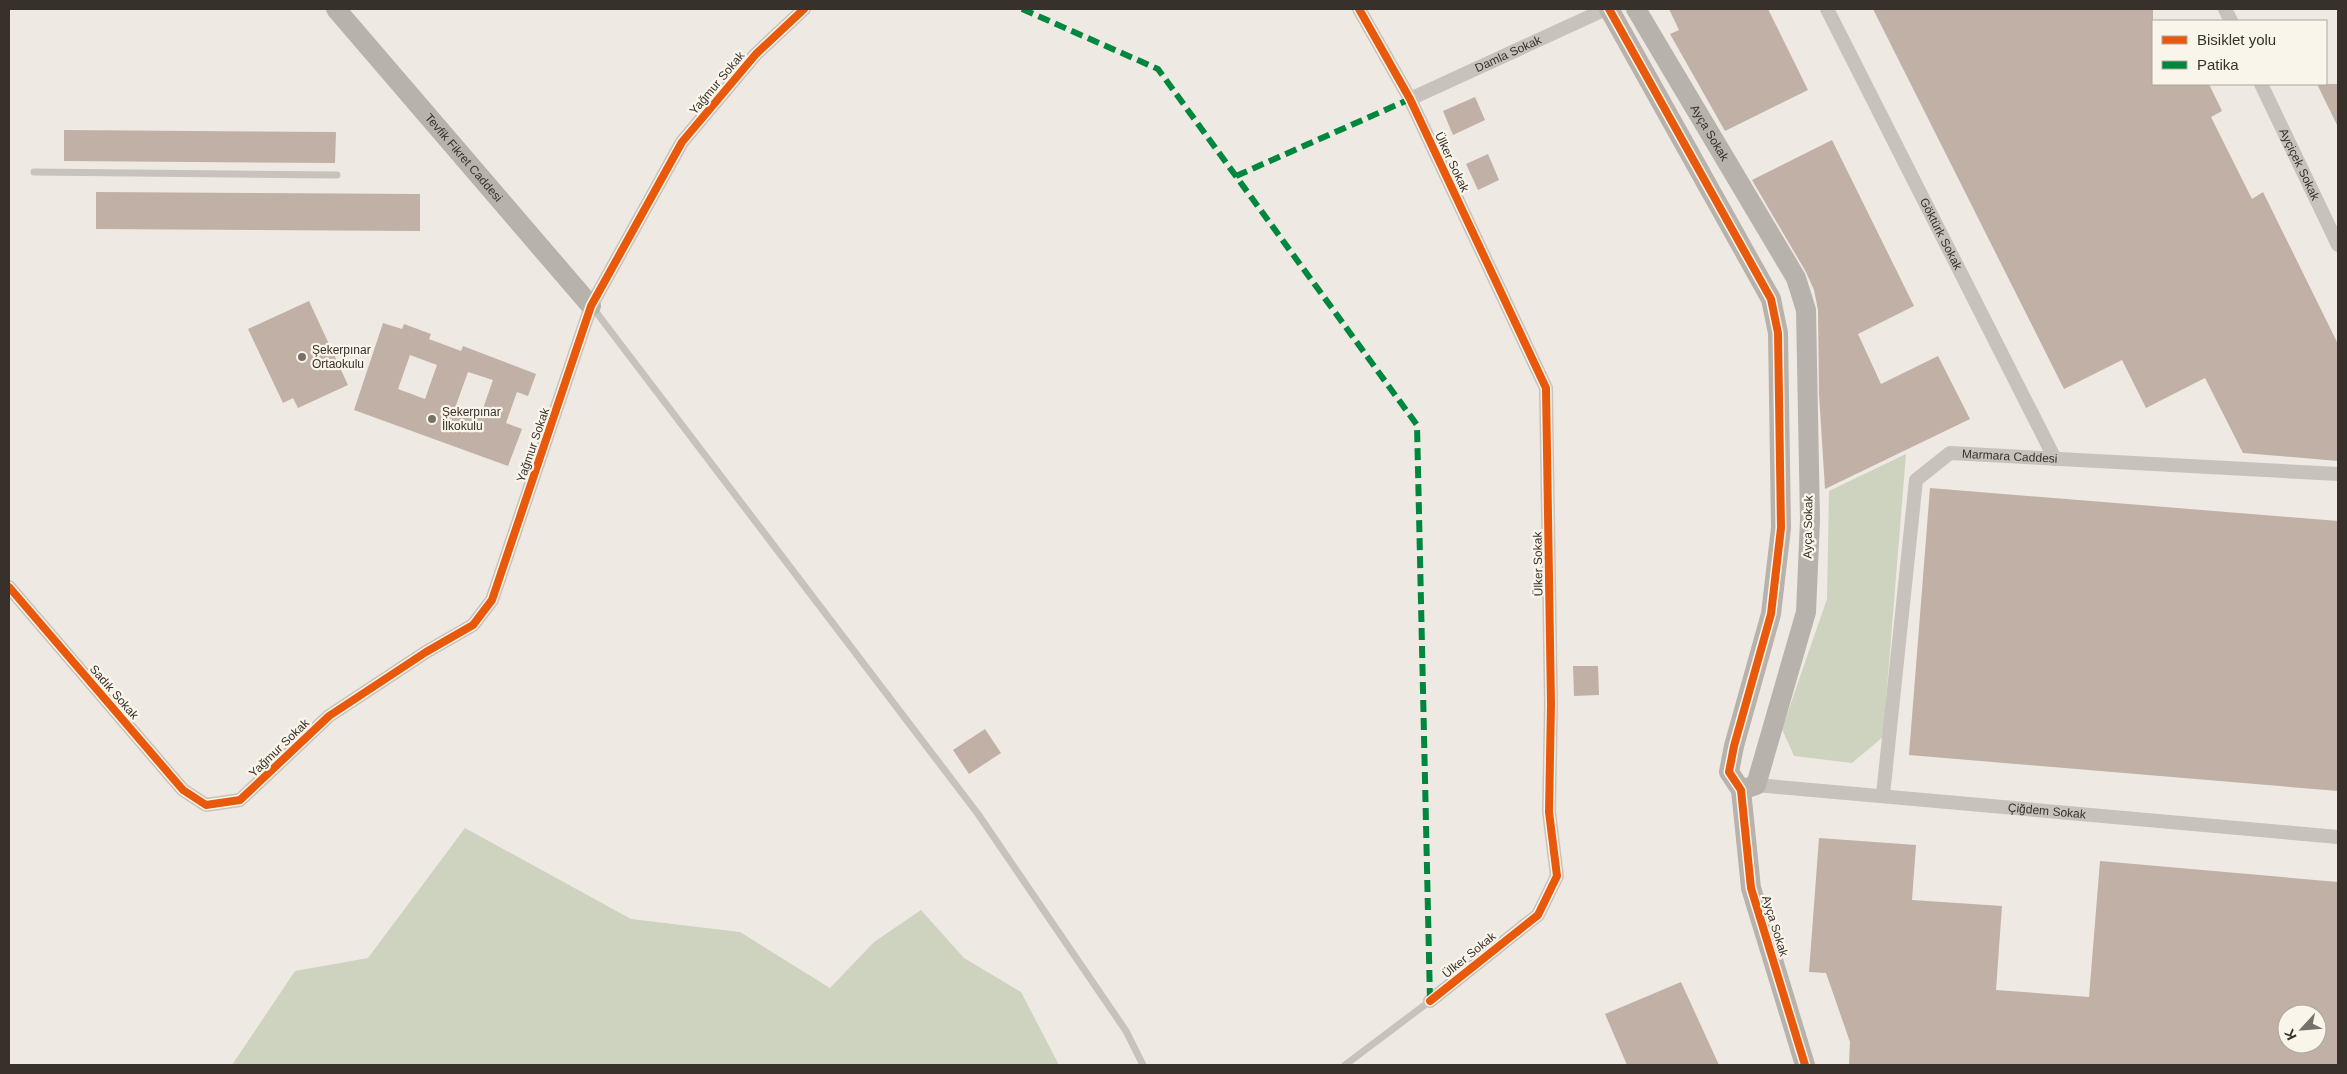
<svg xmlns="http://www.w3.org/2000/svg" width="2347" height="1074" font-family="Arial,sans-serif">
	<style>
		.green { fill: #cdd3be }
		.building { fill: #c1b0a5; fill-rule: evenodd }
		.lines { fill: none; stroke-linecap: round; stroke-linejoin: round }
		.lane { stroke: #c7c2bc; stroke-width: 7 }
		.street { stroke: #c7c2bc; stroke-width: 14 }
		.secondary { stroke: #b8b2ac; stroke-width: 20 }
		.quiet { stroke: #00873e; stroke-width: 6; stroke-dasharray: 12 6; stroke-linecap: butt }
		.cycleway-casing { stroke: #faf5eb; stroke-width: 11 }
		.cycleway { stroke: #e8590c; stroke-width: 8 }
		.poi-dot { fill: #78716b; stroke: #faf5eb; stroke-width: 2 }
		.labels { text-anchor: middle; stroke-width: 4.5; stroke-linejoin: round; paint-order: stroke }
		.street-label { font-size: 12px; fill: #38302a; stroke: #faf5eb }
		.poi-label { font-size: 12px; fill: #38302a; stroke: #faf5eb; text-anchor: start }
	</style>
	<rect width="100%" height="100%" fill="#eeeae3"/>
	<g class="green">
		<path d="M1906,454L1883,737L1852,763L1794,756L1782,729L1827,599L1829,491Z"/>
		<path d="M465,828L631,919L740,932L830,988L874,942L921,910L964,958L1021,992L1059,1065H232L295,971L368,958Z"/>
	</g>
	<g class="building">
		<path d="M1669,9H1768L1808,90L1725,131L1670,34L1679,30Z"/>
		<path d="M1873,9H2153V84H2209L2222,111L2211,117L2252,199L2263,192L2338,344V461L2243,453L2205,378L2146,408L2122,360L2064,389Z"/>
		<path d="M2317,84H2338V127Z"/>
		<path d="M1475,97L1485,120L1453,135L1443,111Z"/>
		<path d="M64,130L336,132L335,163L64,161Z"/>
		<path d="M1832,140L1914,306L1858,334L1881,384L1938,356L1970,419L1825,489L1819,394L1818,310L1814,290L1806,272L1752,180Z"/>
		<path d="M1488,154L1499,180L1478,190L1466,164Z"/>
		<path d="M96,192L420,194V231L96,229Z"/>
		<path d="M309,301L348,385L298,408L293,398L283,403L248,329Z"/>
		<path d="M383,323L402,329L404,324L431,334L429,339L461,351L463,346L536,374L528,396L517,392L506,423L522,429L508,466L354,410ZM410,355L437,365L425,399L398,389ZM468,372L493,380L480,417L455,408Z"/>
		<path d="M1930,488L2338,521V791L1909,755Z"/>
		<path d="M1573,666H1598L1599,695L1574,696Z"/>
		<path d="M985,729L1001,753L969,774L953,750Z"/>
		<path d="M1819,838L1916,845L1912,900L2002,906L1996,990L2089,997L2100,861L2338,882V1065H1849L1850,1042L1826,973L1809,972ZM2287,1014H2317V1044H2287Z"/>
		<path d="M1681,982L1719,1065H1627L1605,1014Z"/>
	</g>
	<g class="lines">
		<g class="lane">
			<path d="M34,172L337,175"/>
			<path d="M593,308L978,814L1126,1031L1143,1065"/>
			<path d="M1345,1065L1430,1001"/>
		</g>
		<g class="street">
			<path d="M1359,9L1410,99L1546,388L1551,704L1549,812L1557,876L1538,915L1430,1001"/>
			<path id="s1" d="M1827,9L2055,459"/>
			<path d="M2225,9L2231,21"/>
			<path id="s2" d="M2261,84L2338,245"/>
			<path id="s3" d="M1410,99L1606,9"/>
			<path d="M9,587L183,790L206,805L240,800L329,716L426,652L473,625L492,600L591,306L682,142L756,54L804,9"/>
			<path id="s4" d="M1756,785L2338,837"/>
			<path id="s5" d="M1883,795L1916,480L1950,453L2338,474"/>
		</g>
		<g class="secondary">
			<path id="s6" d="M336,9L591,306"/>
			<path d="M1609,9L1771,299L1778,333L1781,528L1771,614L1734,746L1729,772L1741,790L1751,888L1805,1065"/>
			<path id="s7" d="M1636,9L1796,278L1806,310L1810,520L1806,612L1756,785L1741,790"/>
		</g>
		<g class="quiet">
			<path d="M1022,9L1158,69L1417,425L1430,1001"/>
			<path d="M1236,176L1410,99"/>
		</g>
		<g class="cycleway-casing">
			<g id="cycleway">
				<path d="M1359,9L1410,99L1546,388L1551,704L1549,812L1557,876L1538,915L1430,1001"/>
				<path d="M1609,9L1771,299L1778,333L1781,528L1771,614L1734,746L1729,772L1741,790L1751,888L1805,1065"/>
				<path d="M9,587L183,790L206,805L240,800L329,716L426,652L473,625L492,600L591,306L682,142L756,54L804,9"/>
			</g>
		</g>
		<use href="#cycleway" class="cycleway"/>
	</g>
	<g class="poi-dot">
		<circle cx="302" cy="357" r="5"/>
		<circle cx="432" cy="419" r="5"/>
	</g>
	<g class="labels">
		<g class="street-label">
			<text dy="4" stroke="none"><textPath href="#s3" startOffset="108">Damla Sokak</textPath></text>
			<text transform="translate(717 83) rotate(-50)" y="4">Yağmur Sokak</text>
			<text dy="4" stroke="none"><textPath href="#s7" startOffset="144">Ayça Sokak</textPath></text>
			<text dy="4" stroke="none"><textPath href="#s6" startOffset="196">Tevfik Fikret Caddesi</textPath></text>
			<text transform="translate(1452 162) rotate(65)" y="4">Ülker Sokak</text>
			<text dy="4" stroke="none"><textPath href="#s2" startOffset="89">Ayçiçek Sokak</textPath></text>
			<text dy="4" stroke="none"><textPath href="#s1" startOffset="252">Göktürk Sokak</textPath></text>
			<text transform="translate(533 445) rotate(-71)" y="4">Yağmur Sokak</text>
			<text dy="4" stroke="none"><textPath href="#s5" startOffset="420">Marmara Caddesi</textPath></text>
			<text transform="translate(1808 527) rotate(-89)" y="4">Ayça Sokak</text>
			<text transform="translate(1538 564) rotate(-91)" y="4">Ülker Sokak</text>
			<text transform="translate(114 692) rotate(49)" y="4">Sadık Sokak</text>
			<text transform="translate(279 748) rotate(-44)" y="4">Yağmur Sokak</text>
			<text dy="4" stroke="none"><textPath href="#s4" startOffset="292">Çiğdem Sokak</textPath></text>
			<text transform="translate(1775 926) rotate(73)" y="4">Ayça Sokak</text>
			<text transform="translate(1469 955) rotate(-39)" y="4">Ülker Sokak</text>
		</g>
		<g class="poi-label">
			<text x="312" y="354">Şekerpınar<tspan x="312" dy="14">Ortaokulu</tspan></text>
			<text x="442" y="416">Şekerpınar<tspan x="442" dy="14">İlkokulu</tspan></text>
		</g>
	</g>
	<rect width="2347" height="1074" fill="none" stroke="#38302a" stroke-width="20"/>
	<rect x="2152" y="20" width="175" height="65" fill="#faf5eb" stroke="#aca69e"/>
	<rect x="2162" y="36" width="25" height="8" fill="#e8590c" stroke="#aca69e"/>
	<text x="2197" y="45" font-size="15" fill="#38302a">Bisiklet yolu</text>
	<rect x="2162" y="61" width="25" height="8" fill="#00873e" stroke="#aca69e"/>
	<text x="2197" y="70" font-size="15" fill="#38302a">Patika</text>
	<g transform="translate(2302 1029) rotate(244)"><circle r="24" fill="#faf5eb" stroke="#aca69e"/>
	<path d="M0-4L9 19L0 12L-9 19Z" fill="#78716b"/>
	<text y="-8" font-size="14" font-weight="bold" text-anchor="middle" fill="#38302a">K</text>
	</g>
</svg>
